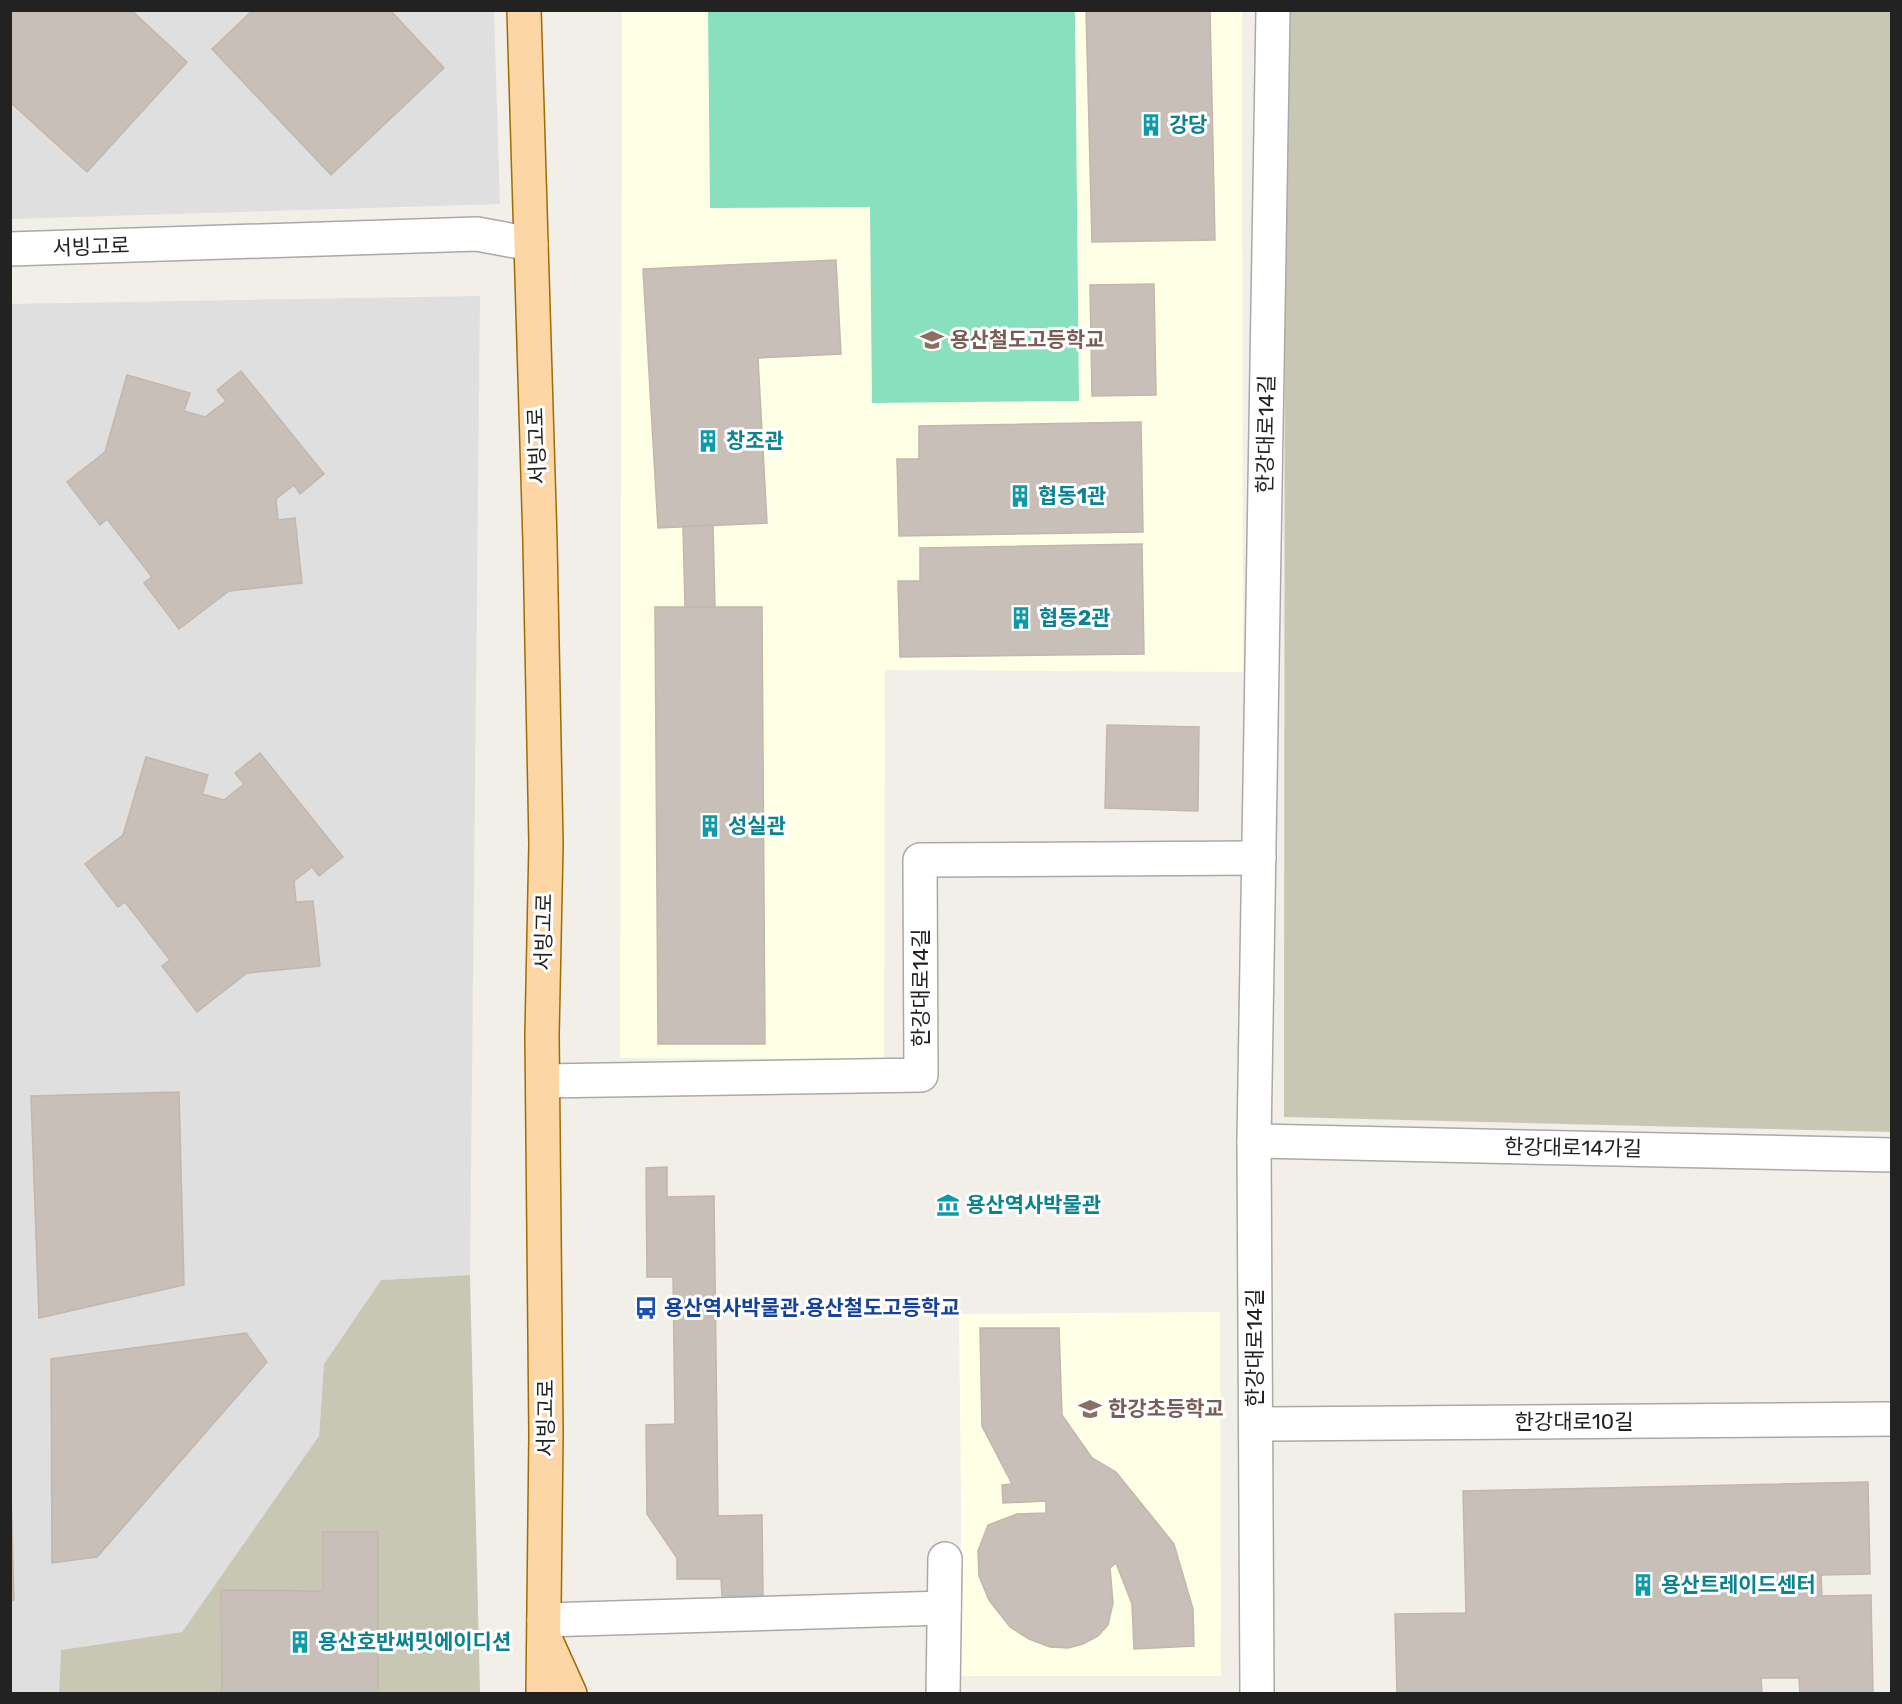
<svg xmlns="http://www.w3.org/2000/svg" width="1902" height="1704" font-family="Rubik,'Noto Sans KR',sans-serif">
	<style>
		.residential { fill: #e0dfdf }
		.education { fill: #ffffe5 }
		.construction { fill: #c7c7b4 }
		.pitch { fill: #88e0be }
		.building { fill: #c7bfb8; stroke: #c4b6ab; stroke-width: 1.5 }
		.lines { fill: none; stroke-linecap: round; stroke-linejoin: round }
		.minor-casing { stroke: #a9a9a9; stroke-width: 36 }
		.major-casing { stroke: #a06b00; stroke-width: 36 }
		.minor { stroke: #fff; stroke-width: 33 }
		.major { stroke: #fcd6a4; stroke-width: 33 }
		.labels { text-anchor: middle; stroke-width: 6; stroke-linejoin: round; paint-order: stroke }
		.culture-label { font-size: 21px; font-weight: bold; fill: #0d838f; stroke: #fff; text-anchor: start }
		.street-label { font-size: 21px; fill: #222; stroke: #fff }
		.education-label { font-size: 21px; font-weight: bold; fill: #785e54; stroke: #fff; text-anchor: start }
		.transit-label { font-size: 21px; font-weight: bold; fill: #164399; stroke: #fff; text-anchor: start }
	</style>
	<rect width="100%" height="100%" fill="#f2efe9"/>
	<g class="residential">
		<path d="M10,11H494L500,204L11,219Z"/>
		<path d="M480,296L470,1275L381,1280L324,1364L319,1436L182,1632L61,1650L59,1694L10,1693V304Z"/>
	</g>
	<g class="education">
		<path d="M622,11H1242L1243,672L885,670L884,1059L620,1058Z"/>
		<path d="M1220,1312L1221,1676H960L961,1503L959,1314Z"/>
	</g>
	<g class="construction">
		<path d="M1285,11H1891V1132L1284,1117Z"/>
		<path d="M470,1275L480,1693L59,1694L61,1650L182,1632L319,1436L324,1364L381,1280Z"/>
	</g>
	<path class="pitch" d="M708,11H1075L1079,401L872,403L870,207L710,208Z"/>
	<g class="building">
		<path d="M10,10H131L187,62L87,172L10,102Z"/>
		<path d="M253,10H390L444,68L331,175L212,49Z"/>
		<path d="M1086,10H1210L1215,240L1092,242Z"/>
		<path d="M836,260L841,354L758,358L767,523L658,528L643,269Z"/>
		<path d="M1154,284L1156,395L1092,396L1090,285Z"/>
		<path d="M241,371L324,474L300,494L294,485L276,499L278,520L295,518L302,583L229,591L179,629L144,583L152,577L107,519L100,525L67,482L105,452L127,375L190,393L184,411L205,417L226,401L217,390Z"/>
		<path d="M1141,422L1143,532L899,536L897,459H919V426Z"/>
		<path d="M713,525L715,607L685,608L683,527Z"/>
		<path d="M1142,544L1144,654L900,657L898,581H920V548Z"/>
		<path d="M655,607H762L765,1044H658Z"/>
		<path d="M1107,725L1199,727L1198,811L1105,808Z"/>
		<path d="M260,753L343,857L319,876L312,867L294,881L296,902L313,901L320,966L247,973L197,1012L162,966L170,960L125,902L118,907L85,864L123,835L146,757L208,775L202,794L224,800L244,784L235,773Z"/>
		<path d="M179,1092L184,1285L39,1318L31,1096Z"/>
		<path d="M667,1167V1197L714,1196L718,1516L762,1515L763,1596H722L721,1579H677V1558L647,1514L646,1425L675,1424L673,1277H647L646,1168Z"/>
		<path d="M980,1328H1059L1062,1415L1092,1458L1116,1472L1174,1544L1193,1609L1194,1646L1134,1649L1132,1604L1116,1563L1110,1568L1113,1603L1108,1625L1098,1636L1083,1644L1068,1648L1050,1647L1029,1639L1010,1627L989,1600L979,1576L978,1551L988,1525L1017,1514L1046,1513V1501L1003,1503L1002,1485L1012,1484L982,1426Z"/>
		<path d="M246,1333L267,1362L97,1557L52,1563L51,1359Z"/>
		<path d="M10,1457L14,1600L10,1602Z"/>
		<path d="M1868,1482L1870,1574L1821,1575L1822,1596L1871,1595L1873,1694H1800L1799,1678H1761L1762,1694H1397L1395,1614L1466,1613L1463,1491Z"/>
		<path d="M323,1532H378V1694H222L221,1590L323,1591Z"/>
	</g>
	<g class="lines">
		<g class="minor-casing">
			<g id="minor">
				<path d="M10,249L477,234L531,244"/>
				<path d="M543,1081L921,1075L920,860L1259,858"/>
				<path d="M1254,1141L1892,1155"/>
				<path d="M1256,1424L1892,1419"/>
				<path d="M544,1620L944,1608"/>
				<path d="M943,1694L945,1559"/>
				<path d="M1257,1694L1254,1141L1273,10"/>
			</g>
		</g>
		<g class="major-casing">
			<g id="major">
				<path d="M524,10L540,542L546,844L542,1035L546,1434L543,1694"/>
				<path d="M547,1643L570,1694"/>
			</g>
		</g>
		<use href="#minor" class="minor"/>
		<use href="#major" class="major"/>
	</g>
	<defs>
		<g id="building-bare" transform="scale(1.8)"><path d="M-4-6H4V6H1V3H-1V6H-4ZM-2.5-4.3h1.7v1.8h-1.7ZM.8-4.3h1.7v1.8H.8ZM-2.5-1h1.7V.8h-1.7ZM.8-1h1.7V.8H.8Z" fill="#0f9aa8" stroke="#fff" stroke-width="2.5" paint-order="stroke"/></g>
		<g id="school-bare" transform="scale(1.8)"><path d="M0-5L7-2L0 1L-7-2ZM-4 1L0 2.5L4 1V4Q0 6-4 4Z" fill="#8d6e63" stroke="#fff" stroke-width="2.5" paint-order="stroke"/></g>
		<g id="museum-bare" transform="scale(1.8)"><path d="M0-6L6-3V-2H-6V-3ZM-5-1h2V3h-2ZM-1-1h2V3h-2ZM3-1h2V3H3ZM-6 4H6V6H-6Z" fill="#0f9aa8" stroke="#fff" stroke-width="2.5" paint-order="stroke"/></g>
		<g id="bus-bare" transform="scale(1.8)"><path d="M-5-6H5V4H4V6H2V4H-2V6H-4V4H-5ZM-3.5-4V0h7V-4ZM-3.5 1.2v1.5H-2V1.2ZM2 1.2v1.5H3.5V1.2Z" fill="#1a4fb4" stroke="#fff" stroke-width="2.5" paint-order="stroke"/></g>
	</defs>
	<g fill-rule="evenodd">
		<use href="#building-bare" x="1151" y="125"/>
		<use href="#school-bare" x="932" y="340"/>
		<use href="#building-bare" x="708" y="441"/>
		<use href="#building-bare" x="1020" y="496"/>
		<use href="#building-bare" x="1021" y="618"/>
		<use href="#building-bare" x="710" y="826"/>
		<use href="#museum-bare" x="948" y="1205"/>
		<use href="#bus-bare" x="646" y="1308"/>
		<use href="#school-bare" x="1090" y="1409"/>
		<use href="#building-bare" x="1643" y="1585"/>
		<use href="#building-bare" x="300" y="1642"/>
	</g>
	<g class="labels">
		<g class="culture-label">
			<text x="1169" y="132">강당</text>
			<text x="726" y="448">창조관</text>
			<text x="1038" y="503">협동1관</text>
			<text x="1039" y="625">협동2관</text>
			<text x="728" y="833">성실관</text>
			<text x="966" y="1212">용산역사박물관</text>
			<text x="1661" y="1592">용산트레이드센터</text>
			<text x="318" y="1649">용산호반써밋에이디션</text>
		</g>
		<g class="street-label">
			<text transform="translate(91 247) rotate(-2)" y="7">서빙고로</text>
			<text transform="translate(1266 434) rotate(-89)" y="7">한강대로14길</text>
			<text transform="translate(537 446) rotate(-92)" y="7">서빙고로</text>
			<text transform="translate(544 932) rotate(-89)" y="7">서빙고로</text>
			<text transform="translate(921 988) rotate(-90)" y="7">한강대로14길</text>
			<text transform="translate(1573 1148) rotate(1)" y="7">한강대로14가길</text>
			<text transform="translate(1255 1348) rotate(-90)" y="7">한강대로14길</text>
			<text transform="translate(546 1418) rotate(-90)" y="7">서빙고로</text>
			<text x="1574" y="1429">한강대로10길</text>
		</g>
		<g class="education-label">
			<text x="950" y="347">용산철도고등학교</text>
			<text x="1108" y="1416">한강초등학교</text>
		</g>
		<g class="transit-label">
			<text x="664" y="1315">용산역사박물관.용산철도고등학교</text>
		</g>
	</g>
	<rect width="1902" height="1704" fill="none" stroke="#222222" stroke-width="24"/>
</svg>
